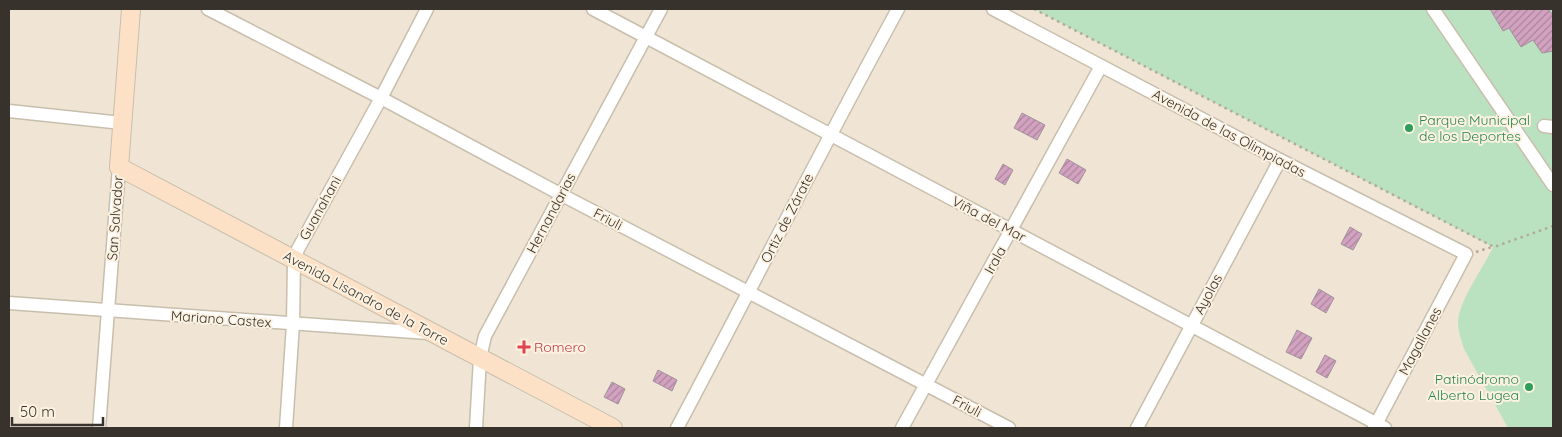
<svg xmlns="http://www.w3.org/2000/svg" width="1562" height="437" font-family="Quicksand,sans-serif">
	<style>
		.pitch { fill: #bbe2c0 }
		.building { fill: url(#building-hatch); stroke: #a3919c }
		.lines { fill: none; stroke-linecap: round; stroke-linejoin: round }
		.street-casing { stroke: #c8bead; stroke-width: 15 }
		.secondary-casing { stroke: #c8bead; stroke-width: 20 }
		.path { stroke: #b3aa9c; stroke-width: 2.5; stroke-dasharray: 2.5 4; stroke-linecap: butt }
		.street { stroke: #fff; stroke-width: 12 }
		.secondary { stroke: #fde1c6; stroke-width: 18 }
		.leisure-dot { fill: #2e9e5b; stroke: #fdf2e1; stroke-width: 2 }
		.health-dot { fill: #e0444e; stroke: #fdf2e1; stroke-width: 2 }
		.labels { text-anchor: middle; stroke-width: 4; stroke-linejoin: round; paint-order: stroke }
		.leisure-label { font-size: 14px; fill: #27864d; stroke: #fdf2e1; text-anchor: start }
		.street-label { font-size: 14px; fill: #37332c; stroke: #fdf2e1 }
		.health-label { font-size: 14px; fill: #be3a42; stroke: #fdf2e1; text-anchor: start }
	</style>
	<defs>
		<pattern id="building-hatch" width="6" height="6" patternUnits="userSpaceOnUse" patternTransform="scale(1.25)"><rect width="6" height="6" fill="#d2a2c0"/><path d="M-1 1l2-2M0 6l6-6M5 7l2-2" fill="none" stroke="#ab859c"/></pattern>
	</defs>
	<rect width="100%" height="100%" fill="#f0e5d4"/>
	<path class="pitch" d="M1034,9H1553V428H1508L1464,349C1461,340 1458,331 1458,322C1459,300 1484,267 1493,247Z"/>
	<g class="building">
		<path d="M1490,9H1548L1553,15V51L1542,53L1533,40L1521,47L1509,28L1503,31Z"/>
		<path d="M1022,113L1045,125L1037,140L1014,128Z"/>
		<path d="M1067,159L1086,170L1078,184L1059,173Z"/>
		<path d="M1003,164L1013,170L1005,185L995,179Z"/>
		<path d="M1350,227L1362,234L1353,250L1341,244Z"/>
		<path d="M1319,289L1334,298L1326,313L1311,304Z"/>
		<path d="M1297,330L1312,338L1301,359L1286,352Z"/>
		<path d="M1325,355L1336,361L1327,378L1316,372Z"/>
		<path d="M658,370L677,380L672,391L653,381Z"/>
		<path d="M612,382L625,389L618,404L604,397Z"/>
	</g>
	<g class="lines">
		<g class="street-casing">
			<g id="street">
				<path d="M208,9L381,98L562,195L1009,428"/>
				<path d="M593,9L1385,428"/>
				<path d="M993,9L1280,160L1466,254L1374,428"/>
				<path d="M1433,9L1553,185"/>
				<path d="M9,111L122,123"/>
				<path d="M1544,126L1553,127"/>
				<path d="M9,303L428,333"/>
				<path d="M99,428L119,167"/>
				<path d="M286,428L293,324L294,261L298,249L381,98L427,9"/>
				<path d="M476,428L480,358L485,336L661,9"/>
				<path d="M677,428C751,289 822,148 898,9"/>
				<path d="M902,428L1101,66"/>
				<path d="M1137,428L1280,160"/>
			</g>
		</g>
		<g class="secondary-casing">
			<path id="secondary" d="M131,9L119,167L613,428"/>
		</g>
		<g class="path">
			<path d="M1034,9L1494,247L1553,226"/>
			<path d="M1476,252L1492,247"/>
		</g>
		<use href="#street" class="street"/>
		<use href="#secondary" class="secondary"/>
	</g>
	<g class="leisure-dot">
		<circle cx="1409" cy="128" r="5"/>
		<circle cx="1529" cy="387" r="5"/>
	</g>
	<path class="health-dot" d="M521.5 339.5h5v5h5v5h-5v5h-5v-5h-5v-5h5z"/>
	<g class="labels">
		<g class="leisure-label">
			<text x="1419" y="125">Parque Municipal<tspan x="1419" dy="16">de los Deportes</tspan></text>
			<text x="1519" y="384" text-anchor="end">Patinódromo<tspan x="1519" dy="16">Alberto Lugea</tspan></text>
		</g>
		<g class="street-label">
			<text transform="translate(1229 133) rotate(28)" y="5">Avenida de las Olimpiadas</text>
			<text transform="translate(320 208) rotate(-61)" y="5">Guanahani</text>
			<text transform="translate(551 213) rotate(-62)" y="5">Hernandarias</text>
			<text transform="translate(115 218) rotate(-86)" y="5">San Salvador</text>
			<text transform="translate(787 218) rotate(-63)" y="5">Ortiz de Zárate</text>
			<text transform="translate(608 219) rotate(28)" y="5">Friuli</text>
			<text transform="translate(989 219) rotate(28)" y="5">Viña del Mar</text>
			<text transform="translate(995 260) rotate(-61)" y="5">Irala</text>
			<text transform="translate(1208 294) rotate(-62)" y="5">Ayolas</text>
			<text transform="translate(366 298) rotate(28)" y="5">Avenida Lisandro de la Torre</text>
			<text transform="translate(221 319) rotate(4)" y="5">Mariano Castex</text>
			<text transform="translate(1420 341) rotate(-62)" y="5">Magallanes</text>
			<text transform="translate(967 406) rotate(28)" y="5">Friuli</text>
		</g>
		<g class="health-label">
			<text x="534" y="352">Romero</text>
		</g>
	</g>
	<rect width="1562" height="437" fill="none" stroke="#37332c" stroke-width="20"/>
	<path d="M12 417v8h91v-8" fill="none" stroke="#37332c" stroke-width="2.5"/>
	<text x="20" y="417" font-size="15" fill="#37332c" stroke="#fdf2e1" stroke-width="4" paint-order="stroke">50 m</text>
</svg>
